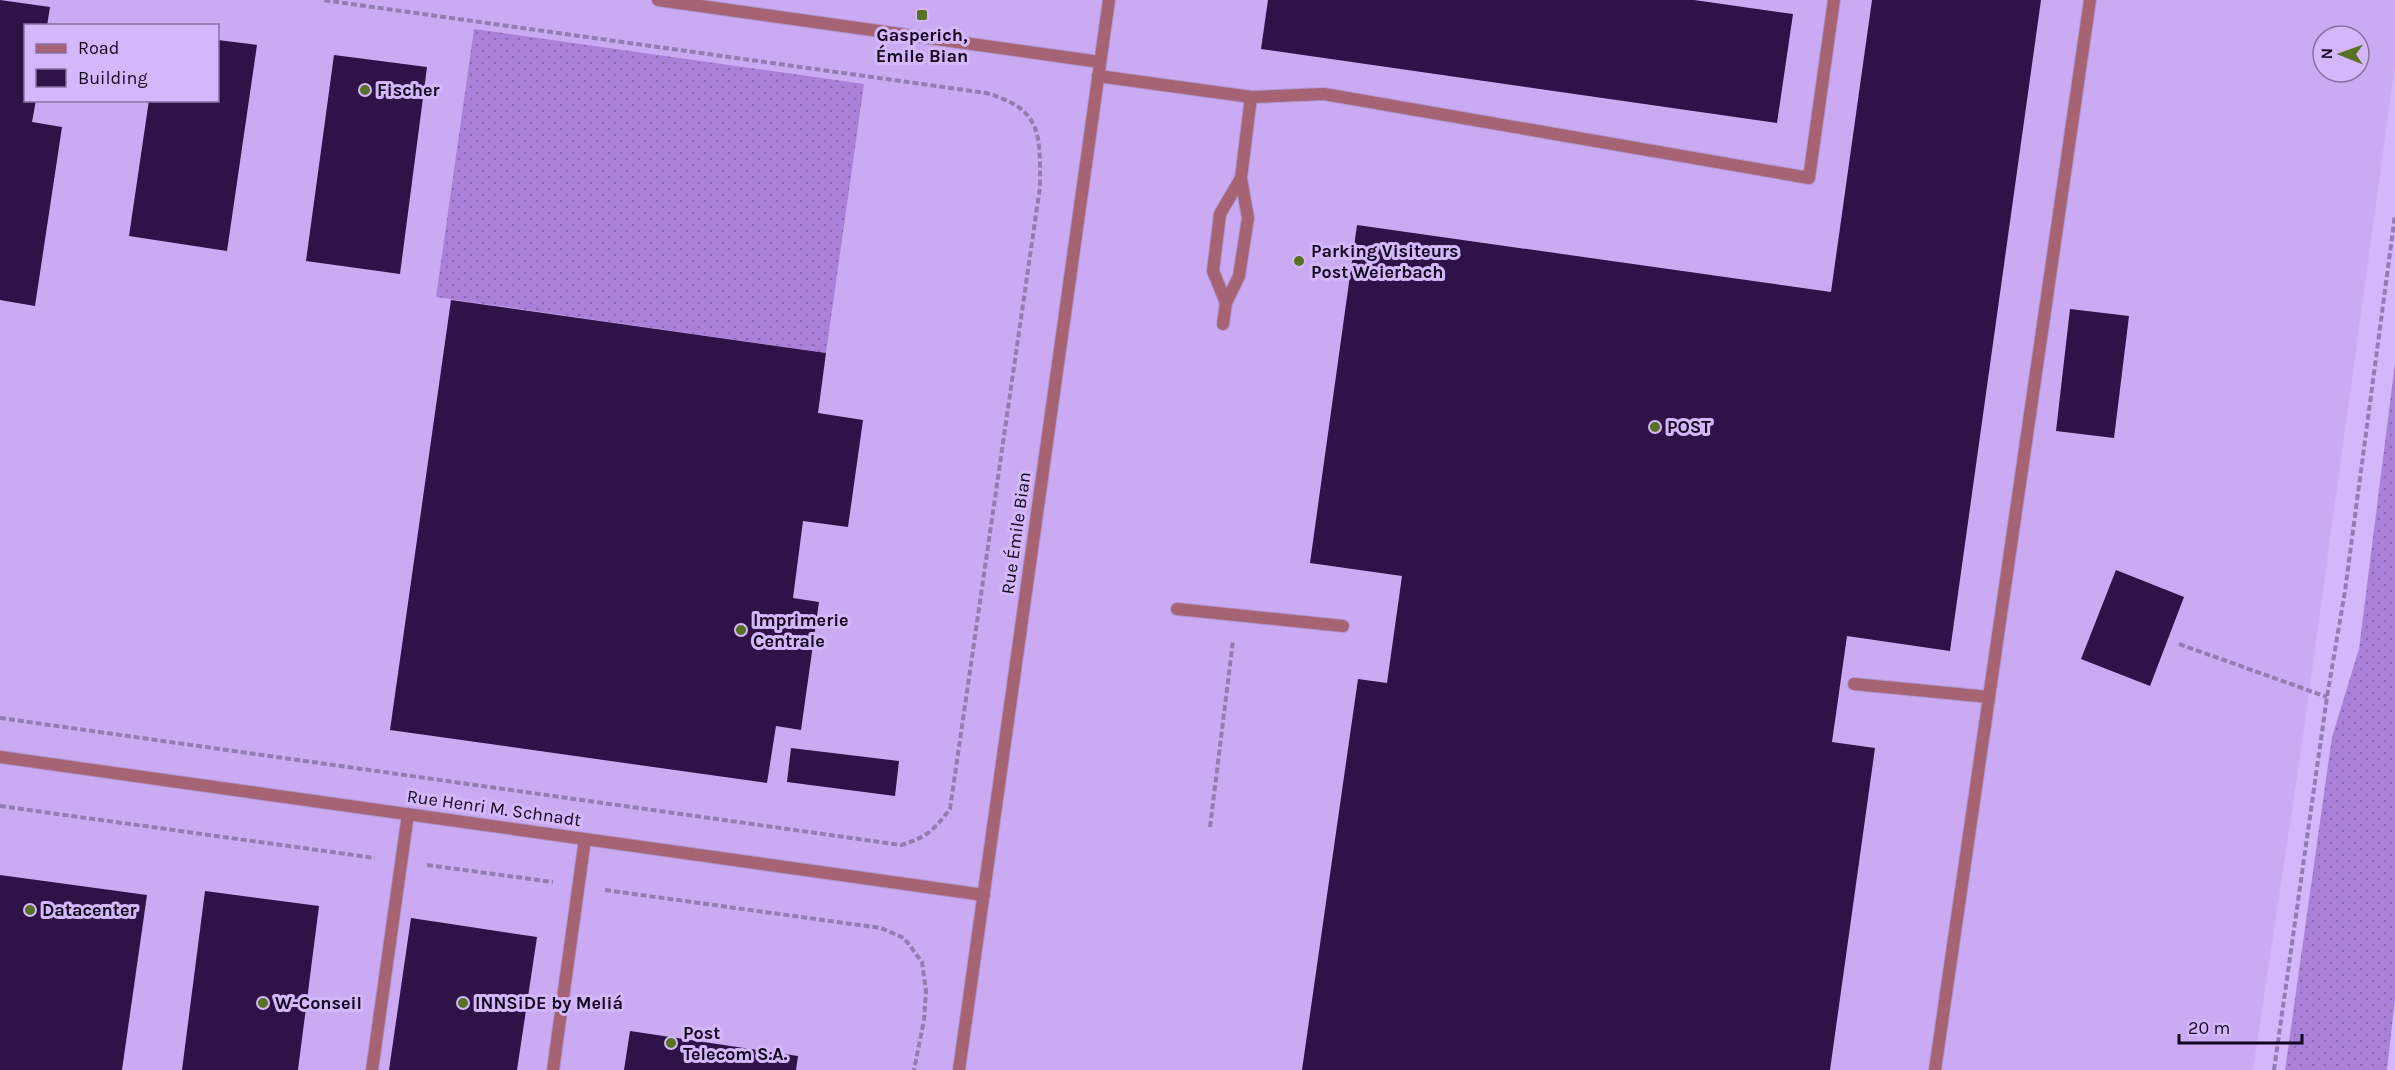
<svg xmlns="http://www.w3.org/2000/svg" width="2395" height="1070" font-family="Karla,sans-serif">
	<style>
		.built { fill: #caabf3; fill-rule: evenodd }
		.grass { fill: url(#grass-dots) }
		.building { fill: #2e1248 }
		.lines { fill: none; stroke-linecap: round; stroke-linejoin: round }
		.service-casing { stroke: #b197d2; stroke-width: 14 }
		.minor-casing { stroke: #b197d2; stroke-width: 14 }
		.path { stroke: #937cb1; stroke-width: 4; stroke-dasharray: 6 3; stroke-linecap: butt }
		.service { stroke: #a56373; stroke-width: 12 }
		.minor { stroke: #a56373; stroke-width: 12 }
		.poi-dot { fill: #597122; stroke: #d4b7fa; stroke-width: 2 }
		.labels { text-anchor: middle; stroke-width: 6; stroke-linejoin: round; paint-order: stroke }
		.poi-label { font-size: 18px; font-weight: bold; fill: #11061d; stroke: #d4b7fa; text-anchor: start }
		.street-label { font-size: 18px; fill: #11061d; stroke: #d4b7fa }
	</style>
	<defs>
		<pattern id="grass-dots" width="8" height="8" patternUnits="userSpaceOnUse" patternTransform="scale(1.5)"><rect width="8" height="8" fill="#aa81d9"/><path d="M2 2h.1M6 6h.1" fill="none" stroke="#8968af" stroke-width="1.8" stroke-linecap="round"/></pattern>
	</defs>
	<rect width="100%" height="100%" fill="#d4b7fa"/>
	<path class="built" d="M0,0H2395V65L2302,744L2253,1070H0ZM26,26H218V100H26ZM2323,36H2359V72H2323Z"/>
	<g class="grass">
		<path d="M474,29L864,84L826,353L436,297Z"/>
		<path d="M2395,363V998L2387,1070H2285L2332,737L2359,649Z"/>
	</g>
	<g class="building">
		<path d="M0,0L50,7L47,26H26V100H36L32,122L62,127L35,306L0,300Z"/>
		<path d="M1268,0H1694L1793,14L1777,123L1261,49Z"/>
		<path d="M1872,0H2041L1950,651L1847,636L1832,742L1875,748L1830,1070H1302L1358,679L1387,683L1402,576L1310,563L1357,225L1831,292Z"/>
		<path d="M218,40L257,45L227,251L129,236L149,100H218Z"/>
		<path d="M334,55L427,67L400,274L306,261Z"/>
		<path d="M451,300L826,353L818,413L863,420L848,527L803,521L793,598L819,602L801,730L776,726L767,783L390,730Z"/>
		<path d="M2070,309L2129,316L2114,438L2056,431Z"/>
		<path d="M2116,570L2184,597L2150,686L2081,659Z"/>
		<path d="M791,748L899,761L895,796L787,782Z"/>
		<path d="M0,875L147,895L122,1070H0Z"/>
		<path d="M205,891L319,906L298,1070H182Z"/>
		<path d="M411,918L537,937L517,1070H389Z"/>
		<path d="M630,1031L798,1056L796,1070H624Z"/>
	</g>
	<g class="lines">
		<g class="service-casing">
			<g id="service">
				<path d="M1098,76L1251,97L1324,94L1809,178L1834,0"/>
				<path d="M1241,178L1220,214L1213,271L1226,303L1239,276L1248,218L1241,178L1251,97"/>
				<path d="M1223,324L1226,303"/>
				<path d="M1177,609L1343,626"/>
				<path d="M1854,684L1989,697"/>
				<path d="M372,1070L408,814"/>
				<path d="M553,1070L585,839"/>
				<path d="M1935,1070L2090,0"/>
			</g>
		</g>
		<g class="minor-casing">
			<g id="minor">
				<path d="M658,0L1100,62"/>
				<path d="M0,757L984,895"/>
				<path d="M959,1070L1109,0"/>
			</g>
		</g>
		<g class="path">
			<path d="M2179,644L2327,697"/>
			<path d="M0,718L901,845C926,838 934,830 950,809L1040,187C1040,135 1043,109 986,93L323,0"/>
			<path d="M0,806L375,858"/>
			<path d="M1210,827L1233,641"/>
			<path d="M427,865L553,882"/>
			<path d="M605,890L881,928L904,938L922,962L926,991L924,1020L914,1070"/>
			<path d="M2274,1070L2327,697L2345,591L2395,215"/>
		</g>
		<use href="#service" class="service"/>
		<use href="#minor" class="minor"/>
	</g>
	<g class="poi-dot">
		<rect x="916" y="9" width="12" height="12" rx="3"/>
		<circle cx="365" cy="90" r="6"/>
		<circle cx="1299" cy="261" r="6"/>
		<circle cx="1655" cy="427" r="6"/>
		<circle cx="741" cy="630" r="6"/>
		<circle cx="30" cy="910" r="6"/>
		<circle cx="263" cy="1003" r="6"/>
		<circle cx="463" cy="1003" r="6"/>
		<circle cx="671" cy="1043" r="6"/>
	</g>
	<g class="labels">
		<g class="poi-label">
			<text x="922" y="41" text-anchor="middle">Gasperich,<tspan x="922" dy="21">Émile Bian</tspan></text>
			<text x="377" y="96">Fischer</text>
			<text x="1311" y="257">Parking Visiteurs<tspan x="1311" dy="21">Post Weierbach</tspan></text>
			<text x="1667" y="433">POST</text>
			<text x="753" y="626">Imprimerie<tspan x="753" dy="21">Centrale</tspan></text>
			<text x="42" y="916">Datacenter</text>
			<text x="275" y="1009">W-Conseil</text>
			<text x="475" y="1009">INNSiDE by Meliá</text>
			<text x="683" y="1039">Post<tspan x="683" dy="21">Telecom S.A.</tspan></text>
		</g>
		<g class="street-label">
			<text transform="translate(1016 533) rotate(-82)" y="6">Rue Émile Bian</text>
			<text transform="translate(494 808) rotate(8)" y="6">Rue Henri M. Schnadt</text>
		</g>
	</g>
	<rect x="24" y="24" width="195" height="78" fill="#d4b7fa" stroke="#8670a2" stroke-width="1.5"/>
	<rect x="36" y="44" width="30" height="9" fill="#a56373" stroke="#8670a2" stroke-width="1.5"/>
	<text x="78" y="54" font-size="18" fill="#11061d">Road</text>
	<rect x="36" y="69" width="30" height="18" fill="#2e1248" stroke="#8670a2" stroke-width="1.5"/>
	<text x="78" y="84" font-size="18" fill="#11061d">Building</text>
	<g transform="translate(2341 54) rotate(271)"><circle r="28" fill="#d4b7fa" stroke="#8670a2" stroke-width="1.5"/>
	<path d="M0-4.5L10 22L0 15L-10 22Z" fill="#597122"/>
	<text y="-9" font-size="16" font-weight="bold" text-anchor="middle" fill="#11061d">N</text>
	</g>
	<path d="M2179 1034v9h123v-9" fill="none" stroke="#11061d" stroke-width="3"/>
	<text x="2188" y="1034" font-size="18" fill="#11061d" stroke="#d4b7fa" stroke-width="4.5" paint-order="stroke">20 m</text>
</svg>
